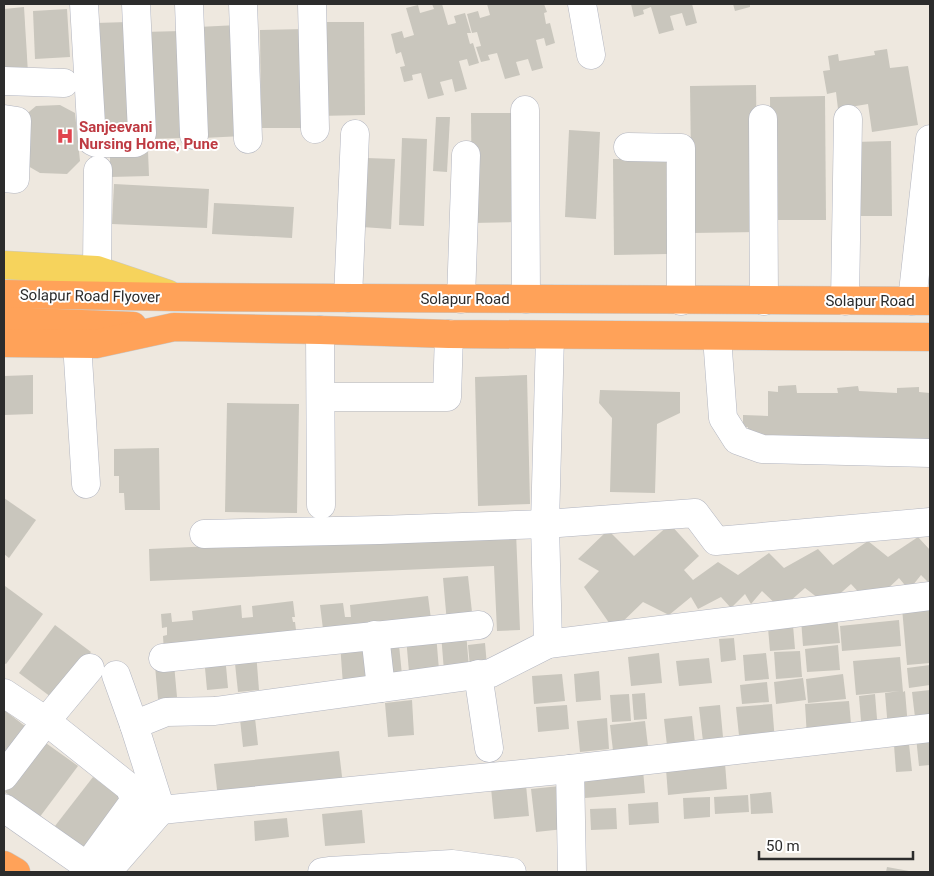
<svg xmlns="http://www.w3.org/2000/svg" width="934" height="876" font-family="Roboto,sans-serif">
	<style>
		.building { fill: #c9c6bd }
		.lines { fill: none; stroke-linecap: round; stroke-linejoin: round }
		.minor-casing { stroke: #b2b5c0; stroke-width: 29 }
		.major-casing { stroke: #c8c8c8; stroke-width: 29 }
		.highway-casing { stroke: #c8c8c8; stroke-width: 29 }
		.minor { stroke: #fff; stroke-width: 28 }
		.major { stroke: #f6d35c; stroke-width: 28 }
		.highway { stroke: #ffa259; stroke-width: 28 }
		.labels { text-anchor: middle; stroke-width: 4; stroke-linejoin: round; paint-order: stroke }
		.health-label { font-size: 15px; font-weight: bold; fill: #be3a42; stroke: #fff; text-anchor: start }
		.street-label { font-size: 15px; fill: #2c2c2c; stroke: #fff }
	</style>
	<rect width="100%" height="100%" fill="#eee8df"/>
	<g class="building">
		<path d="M432,4H442L448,25L456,23L454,16L465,13L471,33H467L470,44L473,43L479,63L469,66L467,59L459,61L467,89L455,92L452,79L440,82L444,95L428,99L421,73L412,75L413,80L404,82L400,67L405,66L401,52L396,54L391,34L402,31L404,38L414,35L406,8L418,5L420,13L434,9Z"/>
		<path d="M487,4H544L547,12L544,13L546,24L550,23L555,43L546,46L544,38L536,40L543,68L532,71L528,59L516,62L520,75L505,79L497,53L488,55L490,60L481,62L476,47L481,46L477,32L472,33L467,14L478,11L480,18L490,15Z"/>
		<path d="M631,4H692L697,23L686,26L682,13L670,16L674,30L659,34L651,7L643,10L644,14L634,17Z"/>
		<path d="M733,4H750V7L735,11Z"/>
		<path d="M24,7L28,73L4,74V9Z"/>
		<path d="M67,9L70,57L35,59L33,11Z"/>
		<path d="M128,22L133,134L100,135L95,23Z"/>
		<path d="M318,22H364L365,115L318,116Z"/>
		<path d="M238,25L243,136L203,138L198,27Z"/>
		<path d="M305,29V128H261L260,30Z"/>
		<path d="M182,31L185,138L145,139L142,32Z"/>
		<path d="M887,49L890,68L908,66L918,125L872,132L868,104L838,109L836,92L827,94L823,71L830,70L828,56L838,54L839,61L875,55L874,51Z"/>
		<path d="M756,85L758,232L692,233L690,86Z"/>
		<path d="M825,96L826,220H771L770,97Z"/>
		<path d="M60,105L75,113L80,161L67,174L40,173L28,166L23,117L36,106Z"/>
		<path d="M471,113H517L518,222L472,223Z"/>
		<path d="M436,117H450L447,172L433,171Z"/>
		<path d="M569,130L600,132L596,219L565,217Z"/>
		<path d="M402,138L427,139L424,226L399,225Z"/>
		<path d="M891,141L892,216H855L854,142Z"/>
		<path d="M148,151L149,176L110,177V153Z"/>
		<path d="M366,158L395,159L391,229L362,227Z"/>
		<path d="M613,159H666L667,254L614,255Z"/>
		<path d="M114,184L209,189L207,228L112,224Z"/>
		<path d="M214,203L294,207L292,238L212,234Z"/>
		<path d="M33,375V414L4,415V376Z"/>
		<path d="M527,375L530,504L478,506L475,377Z"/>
		<path d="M796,385L797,393H838L837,388L858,386L859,391L897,393V388L919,387V392L930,393V439L856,443L858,437L840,436L837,441L817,437L797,436L798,439H747L748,427L743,428V415L768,416V391L778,392V386Z"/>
		<path d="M600,390L680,392V413L657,424L655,493L610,492L612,418L599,403Z"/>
		<path d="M227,403L299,404L297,513L225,512Z"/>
		<path d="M159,448L160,510H125L124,493H119V476H114V449Z"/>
		<path d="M4,498L36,520L9,558L4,554Z"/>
		<path d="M670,524L699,556L684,570L693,580L718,562L738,575L769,553L784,568L818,549L833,565L868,541L888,557L918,537L930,550V584L921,575L909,590L899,578L882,594L877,588L864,598L851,584L827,605L805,588L781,609L762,591L751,604L745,594L731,608L721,597L698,609L691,597L669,615L643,602L614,630L584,587L599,571L578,559L608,530L634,556Z"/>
		<path d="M516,532L520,630L497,631L494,566L150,581L149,549Z"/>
		<path d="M468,576L473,621L447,623L443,578Z"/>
		<path d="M5,586L43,614L6,664L4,663V587Z"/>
		<path d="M428,596L432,627L324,637L320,605L343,603L345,617H351L350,605Z"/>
		<path d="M293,601L295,617H292L293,622H295L297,638L164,653L163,636L167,635V627L162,628L161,614L171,613L172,622L193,620L192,611L241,605L242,618L253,617L252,606Z"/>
		<path d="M930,605V663L907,665L902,608Z"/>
		<path d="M837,616L840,643L803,646L801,619Z"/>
		<path d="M899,620L901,646L842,651L840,626Z"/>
		<path d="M55,625L91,652L55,700L19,673Z"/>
		<path d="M793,625L795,649L770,651L768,628Z"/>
		<path d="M466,632L469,668L444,671L441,634Z"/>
		<path d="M436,634L439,670L409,672L406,637Z"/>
		<path d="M398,635L402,675L383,677L380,636Z"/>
		<path d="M734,638L736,660L721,662L719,639Z"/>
		<path d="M372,640L376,682L343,685L340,643Z"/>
		<path d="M485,643L487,666L470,667L468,645Z"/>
		<path d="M838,645L840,670L807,672L805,649Z"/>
		<path d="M800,651L802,677L776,679L774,652Z"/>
		<path d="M256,652L259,690L238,692L234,654Z"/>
		<path d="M659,653L662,683L631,686L628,657Z"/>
		<path d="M766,653L769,679L745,681L743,655Z"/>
		<path d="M225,655L228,688L207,690L204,657Z"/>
		<path d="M900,657L903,692L905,691L908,727L888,729L885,693L900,691L856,695L853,661Z"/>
		<path d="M709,658L712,683L679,686L676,661Z"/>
		<path d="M174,664L177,697L158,699L155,666Z"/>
		<path d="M930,665V685L909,688L907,668Z"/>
		<path d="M599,671L601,700L576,702L574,674Z"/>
		<path d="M562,674L565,701L534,704L532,676Z"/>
		<path d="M843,674L846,699L808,703L806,679Z"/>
		<path d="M803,678L806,700L776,704L774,682Z"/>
		<path d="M767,682L769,702L742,704L740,685Z"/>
		<path d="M930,690V725L916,726L912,692Z"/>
		<path d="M645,693L647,719L634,720L632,694Z"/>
		<path d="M629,694L631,721L612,722L610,695Z"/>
		<path d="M875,694L878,731L862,733L859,696Z"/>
		<path d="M412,700L414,735L388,737L385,703Z"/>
		<path d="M849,701L852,735L807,737L805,704Z"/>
		<path d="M772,704L775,742L740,745L736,707Z"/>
		<path d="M567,705L569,729L538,732L536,707Z"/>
		<path d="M720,705L724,748L704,750L699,707Z"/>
		<path d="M254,709L258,745L243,747L239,710Z"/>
		<path d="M4,710L30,730L4,765Z"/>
		<path d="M692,716L696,752L668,755L664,719Z"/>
		<path d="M607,718L609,749L580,752L577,721Z"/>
		<path d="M645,721L649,755L614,759L610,725Z"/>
		<path d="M930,735V765L919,766L916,737Z"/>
		<path d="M43,741L78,766L39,818L5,792Z"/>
		<path d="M909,744L912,771L896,772L894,745Z"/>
		<path d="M339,751L343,785L218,798L214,764Z"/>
		<path d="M725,763L727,789L668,795L666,769Z"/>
		<path d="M643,770L645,793L585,798L583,775Z"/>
		<path d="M93,777L126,802L87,851L55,826Z"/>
		<path d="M526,785L529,816L494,819L491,788Z"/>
		<path d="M560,786L564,829L536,832L531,789Z"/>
		<path d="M771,792L773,813L751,814L750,794Z"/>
		<path d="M748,795L749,812L715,814L714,797Z"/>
		<path d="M710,797V817L684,819L683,798Z"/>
		<path d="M658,802L659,823L629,825L628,804Z"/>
		<path d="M616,808L617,829L591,830L590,809Z"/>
		<path d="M362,810L365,843L325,846L322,814Z"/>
		<path d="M287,818L289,837L255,841L254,821Z"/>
		<path d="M887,867L909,871V872H886Z"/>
	</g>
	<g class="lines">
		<g class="minor-casing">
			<g id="minor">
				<path d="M84,4L92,141L96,143H135C140,141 141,138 142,133L136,4"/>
				<path d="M189,4L194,135"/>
				<path d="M243,4L248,139"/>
				<path d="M312,4L315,129"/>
				<path d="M582,4L591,55"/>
				<path d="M4,81L64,83"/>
				<path d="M525,110L526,299"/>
				<path d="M4,119L17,121L15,179L4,178"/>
				<path d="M763,119L764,301"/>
				<path d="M628,147L681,148V301"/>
				<path d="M97,270L98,170"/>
				<path d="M348,298L355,134"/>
				<path d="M461,299L466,155"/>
				<path d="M845,301L848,119"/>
				<path d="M912,301L930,139"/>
				<path d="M320,330L321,505"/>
				<path d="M717,337L723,418L737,440L762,449L930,453"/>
				<path d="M77,343L86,484"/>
				<path d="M321,397H447L449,334"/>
				<path d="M204,534L380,530L545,524L695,513L716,541L930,522"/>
				<path d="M930,596L548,644L491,673L215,711L166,712L134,725L161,810L570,769L930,728"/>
				<path d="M375,635L381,688"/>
				<path d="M548,644L545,524L550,336"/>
				<path d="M163,658L479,625"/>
				<path d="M478,674L489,748"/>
				<path d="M116,675L134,725"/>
				<path d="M4,693L46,721L129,787L135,800L87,866L4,808"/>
				<path d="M570,769L572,872"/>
				<path d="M4,776L46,721L90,668"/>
				<path d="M107,872L161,810"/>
				<path d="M322,872L329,871L452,864L512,872"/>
			</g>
		</g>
		<g class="major-casing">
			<path id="major" d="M4,265L97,270L168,294"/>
		</g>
		<g class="highway-casing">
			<g id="highway">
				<path d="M4,294L176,297L930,301"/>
				<path d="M4,321L133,326"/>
				<path d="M4,343L96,344L174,327L320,330L449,334L930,337"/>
				<path d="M4,865L16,872"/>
			</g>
		</g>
		<use href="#minor" class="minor"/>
		<use href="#major" class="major"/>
		<use href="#highway" class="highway"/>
	</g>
	<defs>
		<g id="hospital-bare" transform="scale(1.35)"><path d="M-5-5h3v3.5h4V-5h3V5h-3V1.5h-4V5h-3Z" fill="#e0444e" stroke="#fff" stroke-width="2.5" paint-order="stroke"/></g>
	</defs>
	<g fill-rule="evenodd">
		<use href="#hospital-bare" x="65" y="136"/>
	</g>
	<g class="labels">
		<g class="health-label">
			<text x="79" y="132">Sanjeevani<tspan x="79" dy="17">Nursing Home, Pune</tspan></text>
		</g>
		<g class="street-label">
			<text transform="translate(90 296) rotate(1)" y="5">Solapur Road Flyover</text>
			<text x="465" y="304">Solapur Road</text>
			<text x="870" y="306">Solapur Road</text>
		</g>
	</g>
	<rect width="934" height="876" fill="none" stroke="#2c2c2c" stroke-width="10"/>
	<path d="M759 851v8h154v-8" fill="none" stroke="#2c2c2c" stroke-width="2.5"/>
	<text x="766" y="851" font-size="15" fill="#2c2c2c" stroke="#ffffff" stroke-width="4" paint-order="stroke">50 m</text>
</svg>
